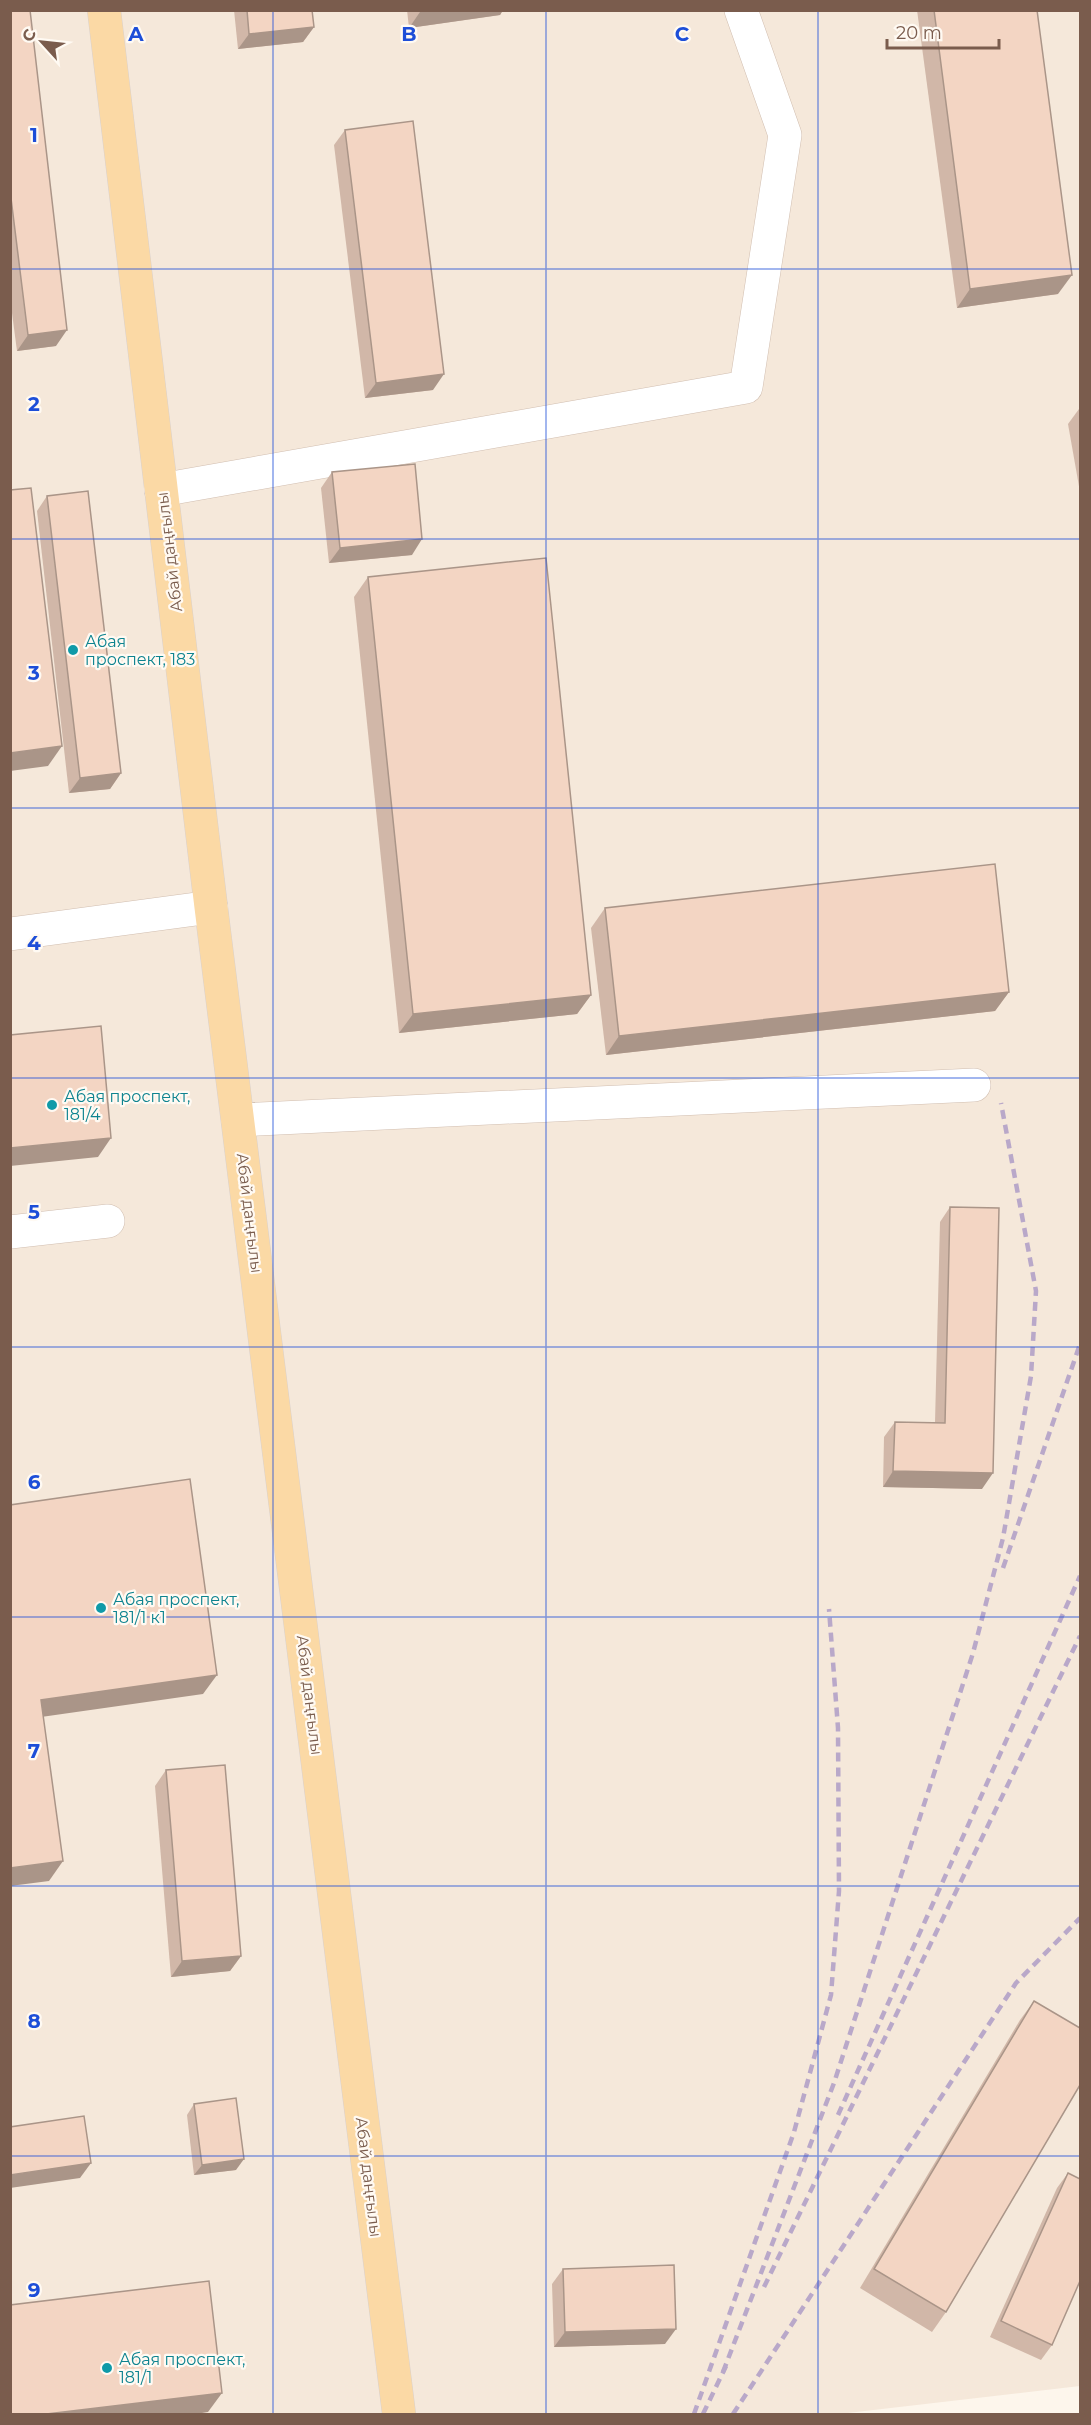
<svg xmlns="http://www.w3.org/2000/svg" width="1091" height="2425" font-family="Montserrat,sans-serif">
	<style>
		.residential { fill: #f5e8da }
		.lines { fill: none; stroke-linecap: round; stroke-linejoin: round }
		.minor-casing { stroke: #d1beb0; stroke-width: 34 }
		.major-casing { stroke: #dad1cd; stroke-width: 34 }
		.minor { stroke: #fff; stroke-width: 33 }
		.major { stroke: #fbd9a5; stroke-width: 33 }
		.rail { stroke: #b9a8c9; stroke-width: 4.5; stroke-dasharray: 9 6; stroke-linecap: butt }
		.wall { fill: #d1b7a8 }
		.shaded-wall { fill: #aa9588 }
		.building { fill: #f3d5c3; stroke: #aa9588; stroke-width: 1.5 }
		.grid { fill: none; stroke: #1d4ed8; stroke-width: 1.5; stroke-opacity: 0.55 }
		.culture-dot { fill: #0f9aa8; stroke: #fffaf3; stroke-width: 2 }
		.labels { text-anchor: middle; stroke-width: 4.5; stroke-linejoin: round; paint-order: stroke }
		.street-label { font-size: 16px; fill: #7a5c4d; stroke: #fffaf3 }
		.culture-label { font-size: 16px; fill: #0d838f; stroke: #fffaf3; text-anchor: start }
		.grid-label { font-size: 20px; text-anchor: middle; font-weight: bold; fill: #1d4ed8; stroke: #fffaf3; stroke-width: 4.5; stroke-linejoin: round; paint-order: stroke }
	</style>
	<rect width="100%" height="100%" fill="#fdf6ec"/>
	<path class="residential" d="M11,11H1080V2386L839,2414H11Z"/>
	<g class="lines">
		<g class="minor-casing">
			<g id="minor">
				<path d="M161,490L746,387L785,135L741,10"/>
				<path d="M10,934L211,907"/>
				<path d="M238,1120L974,1085"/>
				<path d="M10,1232L108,1221"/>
			</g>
		</g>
		<g class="major-casing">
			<path id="major" d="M104,10L211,907L399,2414"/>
		</g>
		<use href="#minor" class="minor"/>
		<use href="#major" class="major"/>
		<g class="rail">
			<path d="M1003,1568L1080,1344"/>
			<path d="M838,2115L1080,1576"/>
			<path d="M764,2287L1080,1636"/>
			<path d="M723,2372L834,2083L973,1653L1003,1538L1031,1376L1036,1291L1001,1103"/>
			<path d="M694,2414L794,2132L831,1995L839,1891L838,1728L829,1609"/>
			<path d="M703,2414L726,2366"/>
			<path d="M733,2414L1016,1983L1080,1918"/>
		</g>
	</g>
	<g class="wall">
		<path d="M10,10L56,346L17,351L10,298Z"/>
		<path d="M234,10H312L314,27L303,42L238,49Z"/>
		<path d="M407,10H503L500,15L409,28Z"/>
		<path d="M917,10H1037L1058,294L957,308Z"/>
		<path d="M345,130L433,390L365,398L334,145Z"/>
		<path d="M1080,408V492L1068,424L1079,409Z"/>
		<path d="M332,472L412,555L329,563L321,488Z"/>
		<path d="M47,496L121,773L110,789L69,793L37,511Z"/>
		<path d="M368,577L591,995L577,1014L399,1033L354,597Z"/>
		<path d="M605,908L1009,992L995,1011L606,1055L591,928Z"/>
		<path d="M950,1207L982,1489L883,1487L884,1437L895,1422L935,1423L940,1222Z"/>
		<path d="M166,1770L241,1956L230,1971L171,1977L155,1786Z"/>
		<path d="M1034,2001L946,2312L932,2332L860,2288L1020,2020Z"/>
		<path d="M194,2104L236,2170L194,2175L187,2115Z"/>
		<path d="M1068,2173L1052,2345L1041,2360L990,2337L1057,2188Z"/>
		<path d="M563,2269L665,2344L554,2347L552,2284Z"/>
	</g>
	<g class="shaded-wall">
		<path d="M432,10H503L500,15L409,28L420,12Z"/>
		<path d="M314,27L303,42L238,49L249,34Z"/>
		<path d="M1072,275L1058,294L957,308L970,289Z"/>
		<path d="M67,330L56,346L17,351L28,335Z"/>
		<path d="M444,374L433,390L365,398L376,383Z"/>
		<path d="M422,539L412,555L329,563L340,548Z"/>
		<path d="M62,746L48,766L10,771V753Z"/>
		<path d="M121,773L110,789L69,793L80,778Z"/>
		<path d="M1009,992L995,1011L606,1055L619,1036Z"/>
		<path d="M591,995L577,1014L399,1033L413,1014Z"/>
		<path d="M111,1138L98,1157L10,1166V1148Z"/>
		<path d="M893,1471L993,1473L982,1489L883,1487Z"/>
		<path d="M217,1675L203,1694L27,1719L41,1700Z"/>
		<path d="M63,1861L49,1881L10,1886V1868Z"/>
		<path d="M241,1956L230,1971L171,1977L182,1961Z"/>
		<path d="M244,2159L236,2170L194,2175L202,2165Z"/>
		<path d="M91,2163L80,2178L10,2188V2175Z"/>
		<path d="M676,2329L665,2344L554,2347L565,2332Z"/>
		<path d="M222,2393L208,2412L190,2415H38Z"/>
	</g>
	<g class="building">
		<path d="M10,10H30L67,330L28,335L10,190Z"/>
		<path d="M247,10H312L314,27L249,34Z"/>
		<path d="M934,10H1037L1072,275L970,289Z"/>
		<path d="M413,121L444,374L376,383L345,130Z"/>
		<path d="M415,464L422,539L340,548L332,472Z"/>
		<path d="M31,488L62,746L10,753V490Z"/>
		<path d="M88,491L121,773L80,778L47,496Z"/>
		<path d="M546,558L591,995L413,1014L368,577Z"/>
		<path d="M995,864L1009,992L619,1036L605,908Z"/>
		<path d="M101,1026L111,1138L10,1148V1035Z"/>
		<path d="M950,1207L999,1208L993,1473L893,1471L895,1422L945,1423Z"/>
		<path d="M190,1479L217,1675L41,1700L63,1861L10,1868V1505Z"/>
		<path d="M225,1765L241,1956L182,1961L166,1770Z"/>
		<path d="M1034,2001L1080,2028V2085L946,2312L874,2269Z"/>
		<path d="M236,2098L244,2159L202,2165L194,2104Z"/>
		<path d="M84,2116L91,2163L10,2175V2127Z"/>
		<path d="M1068,2173L1080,2179V2281L1052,2345L1001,2321Z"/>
		<path d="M674,2265L676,2329L565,2332L563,2269Z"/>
		<path d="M209,2281L222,2393L38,2415H10V2305Z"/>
	</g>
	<path class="grid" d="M273,10V2414M546,10V2414M818,10V2414M10,269H1080M10,539H1080M10,808H1080M10,1078H1080M10,1347H1080M10,1617H1080M10,1886H1080M10,2156H1080"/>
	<g class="culture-dot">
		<circle cx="73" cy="650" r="6"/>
		<circle cx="52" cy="1105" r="6"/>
		<circle cx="101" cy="1608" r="6"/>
		<circle cx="107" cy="2368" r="6"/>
	</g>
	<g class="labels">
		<g class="street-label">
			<text transform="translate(169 552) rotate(-97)" y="6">Абай даңғылы</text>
			<text transform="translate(250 1213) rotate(83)" y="6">Абай даңғылы</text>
			<text transform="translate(310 1695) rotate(83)" y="6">Абай даңғылы</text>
			<text transform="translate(369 2177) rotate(83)" y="6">Абай даңғылы</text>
		</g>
		<g class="culture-label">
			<text x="85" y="647">Абая<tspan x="85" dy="18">проспект, 183</tspan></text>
			<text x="64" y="1102">Абая проспект,<tspan x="64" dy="18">181/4</tspan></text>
			<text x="113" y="1605">Абая проспект,<tspan x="113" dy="18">181/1 к1</tspan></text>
			<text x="119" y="2365">Абая проспект,<tspan x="119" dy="18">181/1</tspan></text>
		</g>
	</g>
	<g class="grid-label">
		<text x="136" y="41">A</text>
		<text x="409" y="41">B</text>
		<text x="682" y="41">C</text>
		<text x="34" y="142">1</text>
		<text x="34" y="411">2</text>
		<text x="34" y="680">3</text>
		<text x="34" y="950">4</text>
		<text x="34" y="1219">5</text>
		<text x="34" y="1489">6</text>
		<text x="34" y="1758">7</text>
		<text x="34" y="2028">8</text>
		<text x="34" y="2297">9</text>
	</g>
	<rect width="1091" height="2425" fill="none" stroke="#7a5c4d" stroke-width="24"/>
	<g transform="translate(42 42) rotate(297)" stroke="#fffaf3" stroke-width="4.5" paint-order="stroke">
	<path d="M0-4.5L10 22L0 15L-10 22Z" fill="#7a5c4d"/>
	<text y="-9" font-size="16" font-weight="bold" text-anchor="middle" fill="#7a5c4d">С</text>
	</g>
	<path d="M887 39v9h112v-9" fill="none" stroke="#7a5c4d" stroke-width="3"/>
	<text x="896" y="39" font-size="18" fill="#7a5c4d" stroke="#fffaf3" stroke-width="4.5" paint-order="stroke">20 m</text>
</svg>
